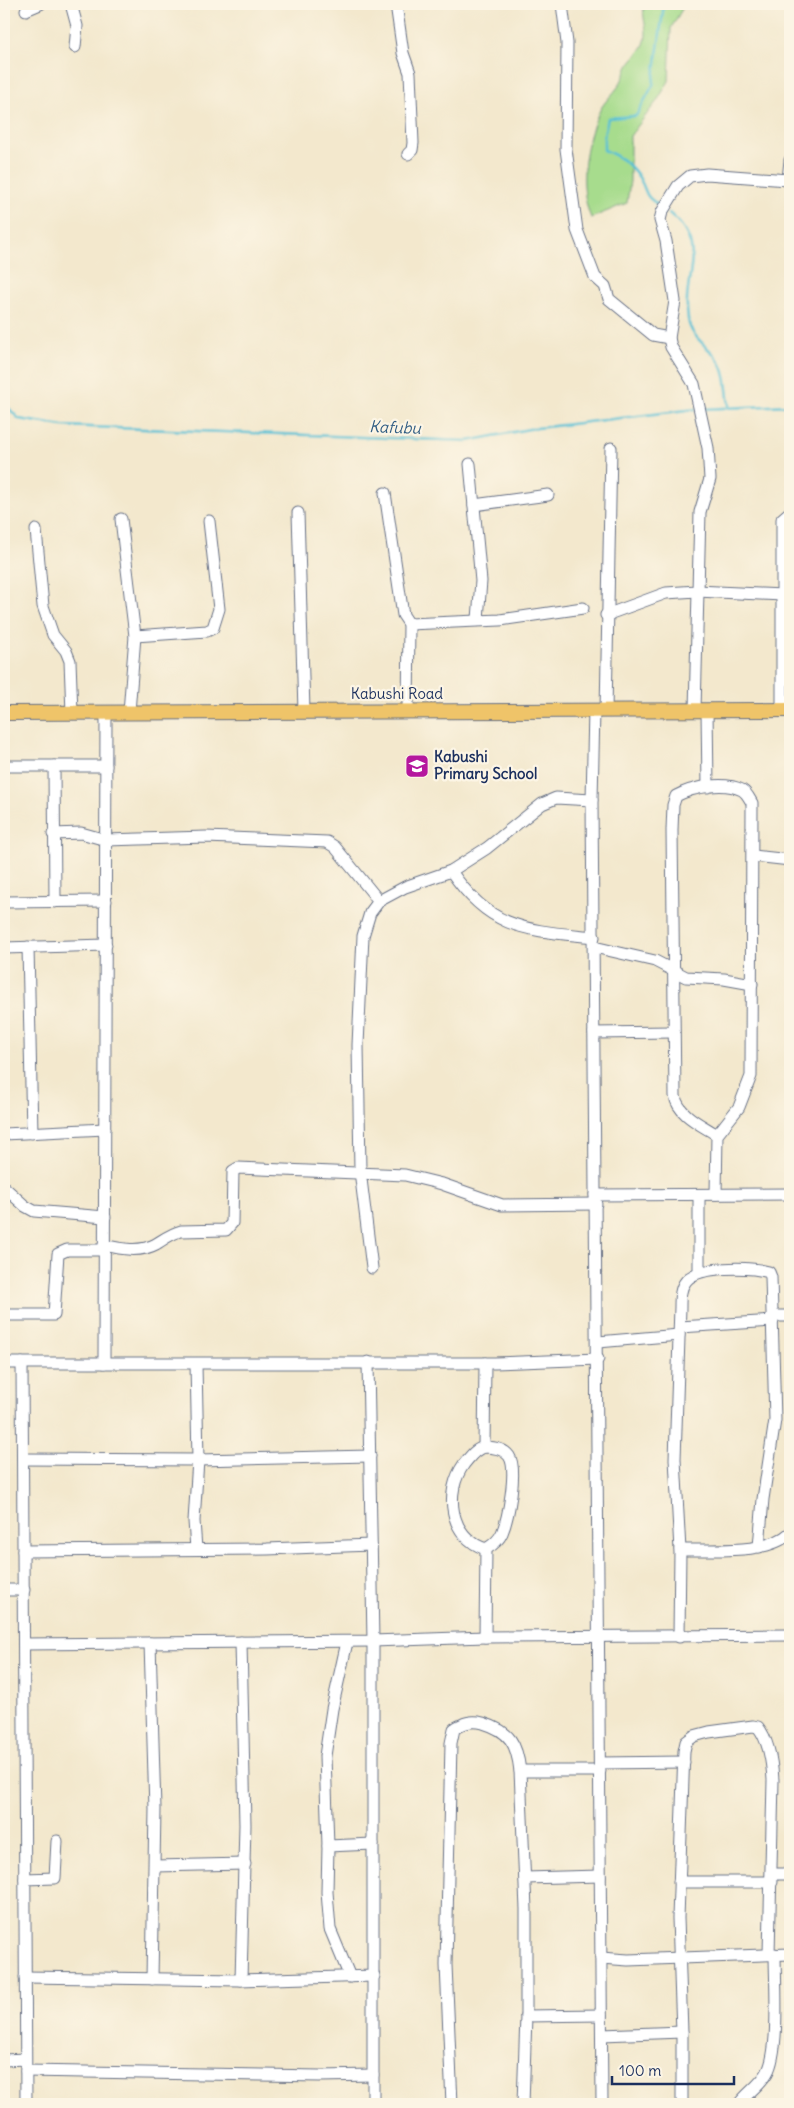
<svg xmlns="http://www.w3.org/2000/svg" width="794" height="2108" font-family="Delius,sans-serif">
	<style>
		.green { fill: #a7dc8d; stroke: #618676 }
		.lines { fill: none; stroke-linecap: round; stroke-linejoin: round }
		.stream { stroke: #59c1d6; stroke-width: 2.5 }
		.minor-casing { stroke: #677085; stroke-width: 13 }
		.major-casing { stroke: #677085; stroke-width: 16 }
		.minor { stroke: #fff; stroke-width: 11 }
		.major { stroke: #efc469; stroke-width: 14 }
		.labels { text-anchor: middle; stroke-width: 4.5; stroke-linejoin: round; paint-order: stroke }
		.street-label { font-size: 15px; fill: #1b2f5e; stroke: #fcf5e5 }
		.poi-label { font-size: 15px; font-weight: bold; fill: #1b2f5e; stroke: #fcf5e5; text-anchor: start }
		.water-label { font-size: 16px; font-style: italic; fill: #2e5b82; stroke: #fcf5e5 }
	</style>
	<rect width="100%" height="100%" fill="#fcf5e5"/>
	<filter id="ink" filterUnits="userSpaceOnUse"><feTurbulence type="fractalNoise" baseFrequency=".02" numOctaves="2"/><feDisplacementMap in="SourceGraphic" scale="10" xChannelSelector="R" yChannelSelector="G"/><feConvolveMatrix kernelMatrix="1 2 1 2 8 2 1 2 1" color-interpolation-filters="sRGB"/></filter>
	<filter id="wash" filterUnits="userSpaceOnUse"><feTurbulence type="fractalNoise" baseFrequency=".0096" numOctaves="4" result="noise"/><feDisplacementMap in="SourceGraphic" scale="20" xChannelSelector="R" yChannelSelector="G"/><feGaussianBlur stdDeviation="1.12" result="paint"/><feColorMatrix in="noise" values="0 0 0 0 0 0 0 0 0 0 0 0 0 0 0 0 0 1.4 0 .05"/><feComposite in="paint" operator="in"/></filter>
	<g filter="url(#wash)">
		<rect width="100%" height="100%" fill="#f3e8cd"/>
		<path class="green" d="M645,4H685L671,28L669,81L657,101L630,136V181L627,203L591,218C577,185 585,139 601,108C606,100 613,94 618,87C622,81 625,73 628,66C633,58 643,50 645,41C649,28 640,15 645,4Z"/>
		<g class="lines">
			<g class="stream">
				<path d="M660,206C642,194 649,195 640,179C632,165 619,156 604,150V136L608,118L636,116L653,85L664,4"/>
				<path d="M669,213C711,248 681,275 688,319C691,339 709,346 719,361C727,373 727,393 729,406"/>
				<path d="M4,403L19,419L63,426L468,441L529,429L696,409"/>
				<path d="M702,409L790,405"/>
			</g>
		</g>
	</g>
	<g filter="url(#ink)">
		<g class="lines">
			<g class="minor-casing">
				<g id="minor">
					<path d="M71,4L77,26L75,47"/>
					<path d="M396,4L403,53L410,73L413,143L412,150L408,154"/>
					<path d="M562,4L567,43L566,149L577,230L595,277L605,286L609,299L653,335L669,338"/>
					<path d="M26,10L40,4"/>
					<path d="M470,464L481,581L478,619"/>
					<path d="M385,493L403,615L409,624L408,710"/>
					<path d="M474,505L548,495"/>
					<path d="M298,513L304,711"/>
					<path d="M121,519L135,636L129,712"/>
					<path d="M36,530L43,606L53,635L66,651L70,661L72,713"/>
					<path d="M606,615L666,593L697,591L783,595"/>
					<path d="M409,624L500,620L583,608"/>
					<path d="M135,636L207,631L213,628L219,609L209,521"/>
					<path d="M594,710L592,800L602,2104"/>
					<path d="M695,710L700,512L710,479L708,448L694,384L671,347L669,338L675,301L666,241L660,220L662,212L678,186L690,176L707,174L788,180L790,160"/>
					<path d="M707,710L708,787"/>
					<path d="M782,710V519L790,512"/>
					<path d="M606,711L611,448"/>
					<path d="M4,766H106"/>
					<path d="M54,766L55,902"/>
					<path d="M53,834L81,833L106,840L206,837L327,842L335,847L379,901"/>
					<path d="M753,856L790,860"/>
					<path d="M451,871C491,931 528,930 594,937"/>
					<path d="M4,902L106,901"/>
					<path d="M28,947L32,1133"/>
					<path d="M594,947L655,961L686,977L724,979L752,984"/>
					<path d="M4,948L106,945"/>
					<path d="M594,1033L673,1032"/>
					<path d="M4,1134L105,1129"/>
					<path d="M4,1187L25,1206L34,1211L105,1217"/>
					<path d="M716,1194L717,1135L739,1107L751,1076L752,803C749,798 747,793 742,790C724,781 693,787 676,796L673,805L672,830L675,1096C678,1115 702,1125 717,1135"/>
					<path d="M595,1195L790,1194"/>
					<path d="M104,1245C121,1249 140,1253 156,1244C164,1239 172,1233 181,1231L226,1230L232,1223L233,1171L238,1168L405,1175L442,1184L502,1205L596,1204"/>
					<path d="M372,1268L360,1171L358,1045L363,936L370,913L379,901L405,887L451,871L487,848L542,804L556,798L592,800"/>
					<path d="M699,1272V1195"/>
					<path d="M4,1315H54L58,1254L67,1250H104"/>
					<path d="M773,1316H790"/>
					<path d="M680,1327L773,1321"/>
					<path d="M598,1342L679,1335"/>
					<path d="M368,1362L373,1641V2104"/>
					<path d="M4,1363H495L598,1359"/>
					<path d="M22,1363L26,2104"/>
					<path d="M104,1363L106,713"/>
					<path d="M196,1364L198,1460L194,1521L196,1549"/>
					<path d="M484,1447C493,1447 504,1449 509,1456C518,1469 508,1519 502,1533C499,1540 493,1545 486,1549C449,1537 444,1492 464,1464C470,1457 475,1449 484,1447Z"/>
					<path d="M484,1447L485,1363"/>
					<path d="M23,1459L198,1460L370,1456"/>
					<path d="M680,1550C712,1549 767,1555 790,1533"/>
					<path d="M23,1551L267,1549L371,1545"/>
					<path d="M4,1590H24"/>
					<path d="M485,1637L486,1549"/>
					<path d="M679,1637L680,1550L675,1459L680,1307C680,1298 680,1288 686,1281C699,1265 750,1267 769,1272L771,1277L775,1420L763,1499L759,1547"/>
					<path d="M347,1642L332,1709L325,1756L328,1846L373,1844"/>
					<path d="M150,1643L155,1809L152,1979"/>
					<path d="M24,1644L373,1641L485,1637L790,1635"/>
					<path d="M600,1763L684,1762"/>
					<path d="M520,1771H600"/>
					<path d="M328,1846L327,1892L330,1929L350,1977"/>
					<path d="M155,1866L245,1864"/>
					<path d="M772,1874H790"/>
					<path d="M525,1878L600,1876"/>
					<path d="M25,1879L55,1878L57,1841"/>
					<path d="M679,1882H772"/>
					<path d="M601,1958L628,1960L790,1954"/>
					<path d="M25,1977L241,1980L374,1976"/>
					<path d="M241,1980L245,1825L241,1642"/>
					<path d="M526,2016L601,2015"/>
					<path d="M602,2035L682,2032"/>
					<path d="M4,2060L25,2059"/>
					<path d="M26,2071L320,2076L373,2075"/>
					<path d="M452,2104L446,1965L451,1743L454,1729C463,1723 471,1720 483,1723C510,1731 517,1744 520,1771L526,1909V2016L523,2104"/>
					<path d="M682,2104V2032L678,1918L684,1751L686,1742L694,1736L709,1732L753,1726L758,1727C769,1741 772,1762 773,1780L769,1954"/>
					<path d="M739,2104C747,2093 760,2085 767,2073C780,2051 775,1982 775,1954"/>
				</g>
			</g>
			<g class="major-casing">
				<path id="major" d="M4,713L790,710"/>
			</g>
			<use href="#minor" class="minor"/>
			<use href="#major" class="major"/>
		</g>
	</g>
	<defs>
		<g id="school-square" transform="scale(1.25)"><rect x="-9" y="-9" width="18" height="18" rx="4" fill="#b5179e" stroke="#fcf5e5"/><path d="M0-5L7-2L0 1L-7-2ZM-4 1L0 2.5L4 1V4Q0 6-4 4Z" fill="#fff"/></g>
	</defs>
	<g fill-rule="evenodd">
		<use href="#school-square" x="417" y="766"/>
	</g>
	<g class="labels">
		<g class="street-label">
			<text x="397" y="699">Kabushi Road</text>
		</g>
		<g class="poi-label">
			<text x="434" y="762">Kabushi<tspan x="434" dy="17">Primary School</tspan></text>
		</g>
		<g class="water-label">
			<text transform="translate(395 427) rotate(2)" y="6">Kafubu</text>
		</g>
	</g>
	<rect width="794" height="2108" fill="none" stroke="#fcf5e5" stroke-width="20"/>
	<path d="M612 2076v8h122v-8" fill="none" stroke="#1b2f5e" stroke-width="2.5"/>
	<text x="619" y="2076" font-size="15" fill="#1b2f5e" stroke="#fcf5e5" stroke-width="4" paint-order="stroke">100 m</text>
</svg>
